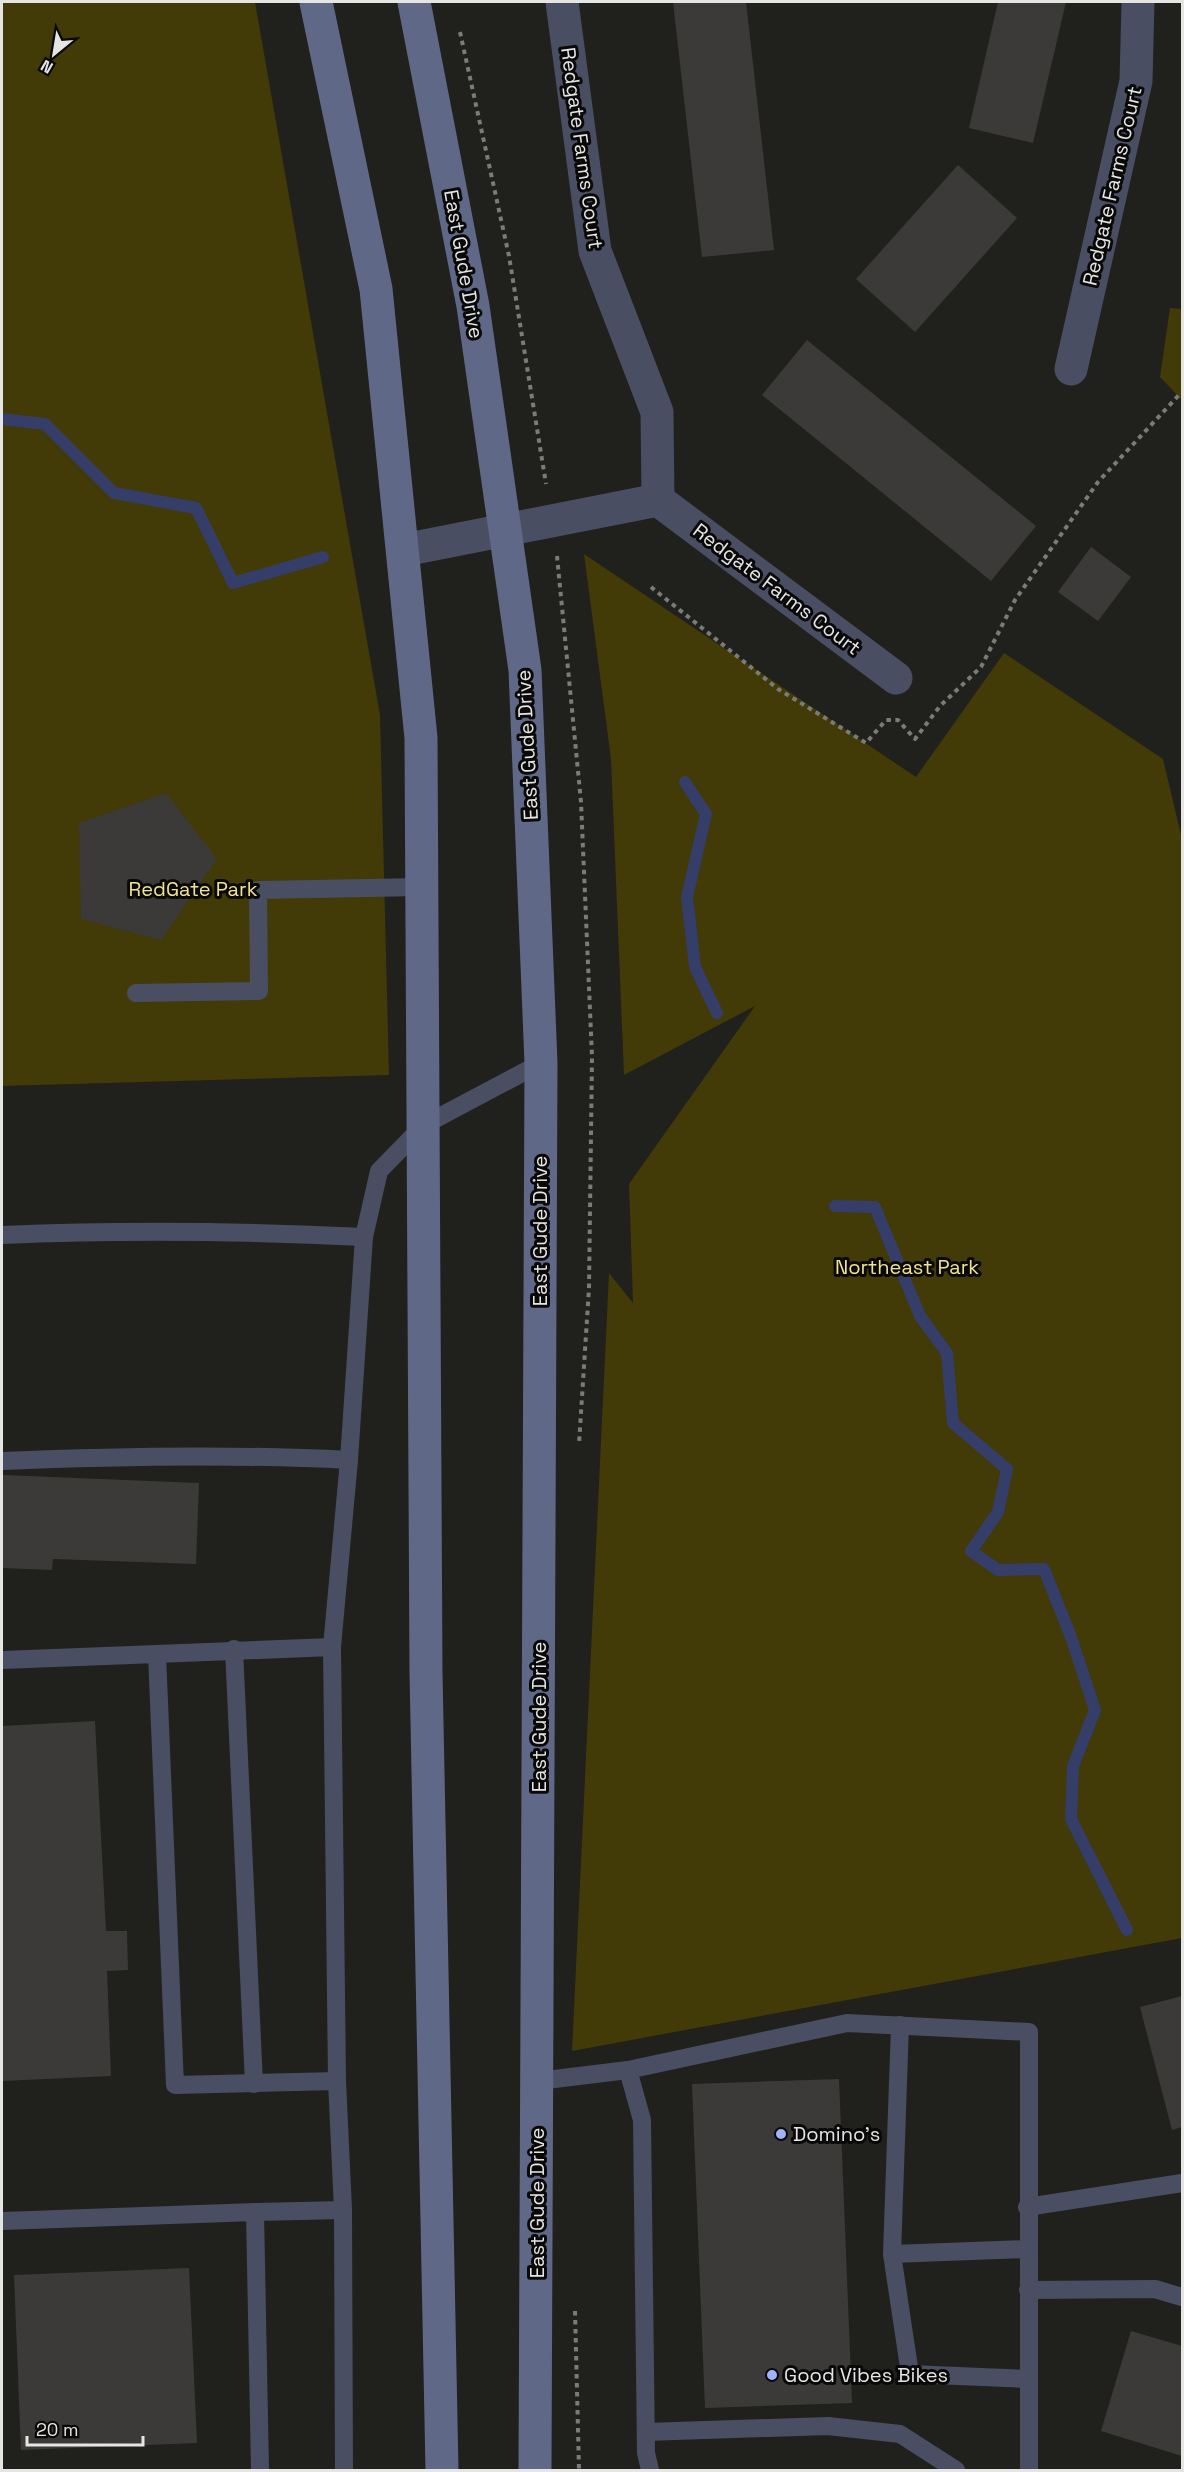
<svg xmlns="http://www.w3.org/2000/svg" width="1184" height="2472" font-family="'Space Grotesk',sans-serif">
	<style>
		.green { fill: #423a07 }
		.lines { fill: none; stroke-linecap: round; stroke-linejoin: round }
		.stream { stroke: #353e68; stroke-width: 12 }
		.building { fill: #3b3a38 }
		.path { stroke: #7b7b79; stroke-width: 4; stroke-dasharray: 4.5 4.5; stroke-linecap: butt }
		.service { stroke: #494e62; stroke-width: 18 }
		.minor { stroke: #494e62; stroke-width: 33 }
		.secondary { stroke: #606887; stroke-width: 33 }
		.poi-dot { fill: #a0b3fd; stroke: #0a0909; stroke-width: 2 }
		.labels { text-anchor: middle; stroke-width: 6; stroke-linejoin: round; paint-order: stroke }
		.street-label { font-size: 20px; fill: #e5e5e3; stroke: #0a0909 }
		.park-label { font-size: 20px; fill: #f0e291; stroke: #0a0909 }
		.poi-label { font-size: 20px; fill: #e5e5e3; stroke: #0a0909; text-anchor: start }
	</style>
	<rect width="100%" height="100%" fill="#20201d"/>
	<g class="green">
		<path d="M2,2H255L380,715L389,1075L2,1086Z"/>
		<path d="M1170,308L1182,309V400L1160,377Z"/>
		<path d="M584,554L916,777L1004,653L1163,759L1182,839V1938L572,2051L609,1273L633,1303L629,1184L755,1006L624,1075L611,759Z"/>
	</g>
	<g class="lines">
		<g class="stream">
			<path d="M2,419L45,424L114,493L196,508L233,583L323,557"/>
			<path d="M685,782L706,814L687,897L695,967L717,1013"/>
			<path d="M835,1206L875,1207L920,1316L947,1353L953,1423L1007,1469L998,1512L971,1551L998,1570L1044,1569L1071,1637L1095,1710L1073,1766L1071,1819L1127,1930"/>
		</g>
	</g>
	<g class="building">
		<path d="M673,2H746L774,250L702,257Z"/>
		<path d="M998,2H1066L1033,143L969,128Z"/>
		<path d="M958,165L1017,218L915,332L856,279Z"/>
		<path d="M807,340L1036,526L991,581L762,395Z"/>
		<path d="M1091,547L1131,577L1098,621L1058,592Z"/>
		<path d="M166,793L217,859L161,940L81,919L79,823Z"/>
		<path d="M3,1475L199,1483L196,1564L53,1559L52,1570L2,1568Z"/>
		<path d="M95,1721L106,1931H127L128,1970L107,1971L111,2076L2,2081V1726Z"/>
		<path d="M1182,1996V2127L1172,2130L1140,2007Z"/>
		<path d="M839,2079L852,2403L705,2408L692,2084Z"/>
		<path d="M189,2268L197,2443L21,2450L14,2275Z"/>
		<path d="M1131,2331L1182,2346V2456L1101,2431Z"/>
	</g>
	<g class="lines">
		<g class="path">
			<path d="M460,32L509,256L546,484"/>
			<path d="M557,556L581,802L592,1057L589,1288L579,1444"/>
			<path d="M651,587L778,689L866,743L886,720H898L915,739L940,706L981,667L1015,600L1098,482L1179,395H1182"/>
			<path d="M575,2311L579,2470"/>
		</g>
		<g class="service">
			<path d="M136,993L259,991L258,890L422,887"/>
			<path d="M2,1235C123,1230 243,1231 364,1237"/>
			<path d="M2,1461C118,1456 233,1454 349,1460"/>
			<path d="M332,1647L349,1460L364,1237L379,1171L424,1125L541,1063"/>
			<path d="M234,1649L254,2084"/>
			<path d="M157,1654L332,1647L337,2081"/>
			<path d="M2,1660L157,1654L175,2085L337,2081L343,2210"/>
			<path d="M900,2025L892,2254L910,2374L1029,2379"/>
			<path d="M628,2070L642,2120L646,2453L650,2470"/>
			<path d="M538,2081L628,2070L847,2023L1029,2032V2470"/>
			<path d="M1027,2207L1182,2183"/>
			<path d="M255,2212L343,2210L344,2470"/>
			<path d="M2,2221L255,2212L260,2470"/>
			<path d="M892,2254L1027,2249"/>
			<path d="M1028,2290L1155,2289L1182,2297"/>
			<path d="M646,2432L828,2426L900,2434L956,2470"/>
		</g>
		<g class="minor">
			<path d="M562,2L595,251L657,412L658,500"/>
			<path d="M1071,369L1136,81L1138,2"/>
			<path d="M404,550L658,500L896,678"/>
		</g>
		<g class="secondary">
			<path d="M316,2L376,289L421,738L426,1672L442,2470"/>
			<path d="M414,2L473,306L525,670L541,1063L535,2470"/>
		</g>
	</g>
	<g class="poi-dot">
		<circle cx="781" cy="2134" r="6"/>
		<circle cx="772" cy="2375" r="6"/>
	</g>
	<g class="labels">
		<g class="street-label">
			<text transform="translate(582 148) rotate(82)" y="7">Redgate Farms Court</text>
			<text transform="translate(1112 186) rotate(-77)" y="7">Redgate Farms Court</text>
			<text transform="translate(464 264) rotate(80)" y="7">East Gude Drive</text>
			<text transform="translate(777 589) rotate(37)" y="7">Redgate Farms Court</text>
			<text transform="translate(527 745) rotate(-93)" y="7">East Gude Drive</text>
			<text transform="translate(540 1231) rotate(-90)" y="7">East Gude Drive</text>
			<text transform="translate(539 1717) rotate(-90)" y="7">East Gude Drive</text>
			<text transform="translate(537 2203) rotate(-90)" y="7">East Gude Drive</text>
		</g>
		<g class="park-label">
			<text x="193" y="896">RedGate Park</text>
			<text x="907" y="1274">Northeast Park</text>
		</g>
		<g class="poi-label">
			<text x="793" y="2141">Domino's</text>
			<text x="784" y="2382">Good Vibes Bikes</text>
		</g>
	</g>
	<rect width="1184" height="2472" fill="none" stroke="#e5e5e3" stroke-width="6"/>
	<g transform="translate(54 54) rotate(210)" stroke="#0a0909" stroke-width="4.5" paint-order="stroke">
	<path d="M0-4.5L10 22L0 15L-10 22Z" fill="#e5e5e3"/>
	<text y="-9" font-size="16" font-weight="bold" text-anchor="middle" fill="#e5e5e3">N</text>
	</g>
	<path d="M27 2436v9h116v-9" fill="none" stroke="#e5e5e3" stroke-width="3"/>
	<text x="36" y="2436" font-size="18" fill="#e5e5e3" stroke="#0a0909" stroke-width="4.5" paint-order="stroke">20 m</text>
</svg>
